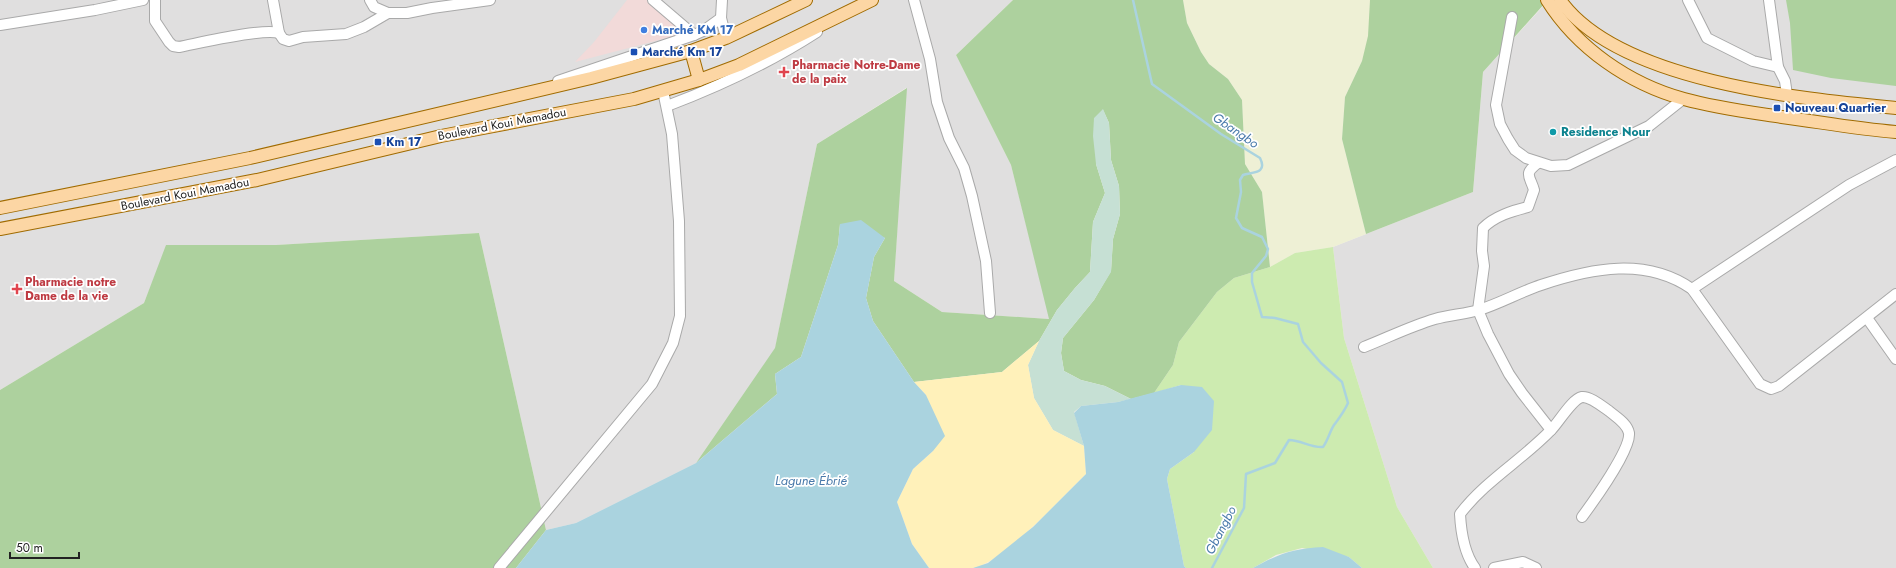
<svg xmlns="http://www.w3.org/2000/svg" width="1896" height="568" font-family="Jost,sans-serif">
	<style>
		.residential { fill: #e0dfdf }
		.commercial { fill: #f2dad9 }
		.farmland { fill: #eef0d5 }
		.grass { fill: #cdebb0 }
		.forest { fill: #add19e }
		.wetland { fill: #c6e0d4 }
		.sand { fill: #fff1ba }
		.water { fill: #aad3df }
		.lines { fill: none; stroke-linecap: round; stroke-linejoin: round }
		.stream { stroke: #aad3df; stroke-width: 2.5 }
		.minor-casing { stroke: #a9a9a9; stroke-width: 12 }
		.major-casing { stroke: #a06b00; stroke-width: 14 }
		.minor { stroke: #fff; stroke-width: 10 }
		.major { stroke: #fcd6a4; stroke-width: 12 }
		.shop-dot { fill: #3f7fe0; stroke: #fff; stroke-width: 1.5 }
		.transit-dot { fill: #1a4fb4; stroke: #fff; stroke-width: 1.5 }
		.health-dot { fill: #e0444e; stroke: #fff; stroke-width: 1.5 }
		.culture-dot { fill: #0f9aa8; stroke: #fff; stroke-width: 1.5 }
		.labels { text-anchor: middle; stroke-width: 3.5; stroke-linejoin: round; paint-order: stroke }
		.shop-label { font-size: 12px; font-weight: bold; fill: #366cbe; stroke: #fff; text-anchor: start }
		.transit-label { font-size: 12px; font-weight: bold; fill: #164399; stroke: #fff; text-anchor: start }
		.health-label { font-size: 12px; font-weight: bold; fill: #be3a42; stroke: #fff; text-anchor: start }
		.street-label { font-size: 12px; fill: #222; stroke: #fff }
		.culture-label { font-size: 12px; font-weight: bold; fill: #0d838f; stroke: #fff; text-anchor: start }
		.water-label { font-size: 13px; font-style: italic; fill: #4a7aab; stroke: #fff }
	</style>
	<rect width="100%" height="100%" fill="#f2efe9"/>
	<g class="residential">
		<path d="M0,0H1013L956,55L1011,165L1050,319L942,312L894,281L906,88L817,144L775,349L696,463L576,523L546,530L479,233L276,245H167L144,303L0,390Z"/>
		<path d="M1543,0H1896V568H1433L1397,507L1344,338L1333,247L1473,192L1483,72L1546,3Z"/>
	</g>
	<path class="commercial" d="M627,0H651L686,33L575,62L594,42Z"/>
	<path class="farmland" d="M1183,0H1370L1369,36L1362,61L1345,97L1342,139L1366,234L1333,247L1295,253L1270,267L1262,192L1245,164L1242,100L1228,79L1209,64L1201,52L1187,23Z"/>
	<path class="grass" d="M1333,247L1344,338L1397,507L1433,568H1362L1349,557L1302,548L1276,555L1253,568H1186L1184,566L1167,479L1170,469L1194,452L1181,385L1154,393L1173,365L1179,342L1217,292L1234,278L1270,267L1295,253Z"/>
	<g class="forest">
		<path d="M1013,0H1183L1187,23L1201,52L1209,64L1228,79L1242,100L1245,164L1262,192L1270,267L1234,278L1217,292L1179,342L1173,365L1154,393L1131,399L1105,386L1081,380L1064,371L1061,353L1063,338L1094,300L1111,271L1113,239L1120,214L1119,186L1111,160L1109,123L1103,110L1096,164L1105,193L1093,222L1090,272L1075,288L1057,310L1039,341L1002,372L914,382L873,321L866,298L874,257L885,238L840,224L838,245L801,357L775,374L777,394L696,463L775,348L817,144L907,88L894,281L942,312L1049,319L1011,165L956,55Z"/>
		<path d="M1370,0H1543L1546,2L1483,72L1473,192L1366,234L1342,139L1345,97L1362,61L1368,36Z"/>
		<path d="M1786,0H1896V86L1831,78L1793,70L1790,23Z"/>
		<path d="M479,233L546,530L516,568H0V390L144,303L166,245H276Z"/>
	</g>
	<path class="wetland" d="M1103,109L1109,123L1111,160L1119,186L1120,214L1113,239L1111,272L1094,300L1063,338L1061,353L1064,371L1081,380L1105,386L1131,399L1118,402L1081,406L1074,412L1084,446L1053,430L1034,398L1028,365L1039,341L1057,310L1075,288L1090,272L1093,222L1105,193L1096,164L1093,136L1094,118Z"/>
	<path class="sand" d="M1039,341L1028,365L1034,398L1053,430L1084,446L1086,474C1063,496 1002,564 973,568C959,568 943,568 929,568L912,544L897,502L913,469L933,451L926,395L914,382L1002,372Z"/>
	<g class="water">
		<path d="M861,220L885,238L874,257L866,298L873,321L914,382L926,395L945,436L933,451L913,469L897,502L912,544L929,568H516L546,530L576,523L696,463L777,394L775,374L801,357L838,245L840,224Z"/>
		<path d="M1181,385L1202,387L1214,401L1212,430L1194,452L1170,469L1167,479L1184,566L1186,568H973L988,563L1033,527L1086,474L1084,446L1074,413L1081,406L1118,402Z"/>
		<path d="M1323,547L1349,557L1362,568H1253C1278,554 1295,548 1323,547Z"/>
	</g>
	<g class="lines">
		<path class="stream" d="M1133,0L1152,84L1221,134L1260,158C1268,174 1252,172 1243,175L1240,180L1241,192L1236,218L1242,228L1262,237L1268,249L1266,256L1252,273V282L1262,317L1275,318L1298,324L1303,342L1321,363L1342,382L1348,403C1344,412 1340,417 1334,425C1330,431 1328,440 1323,447C1311,448 1301,440 1289,440L1275,463L1246,474L1244,508L1212,568"/>
		<g class="minor-casing">
			<g id="minor">
				<path d="M155,0V21L169,42L173,46L179,47C200,43 262,28 279,33"/>
				<path d="M273,0L279,33L283,39L289,41L303,37L346,34L364,27L388,13"/>
				<path d="M370,0L374,7L388,13H407L432,8L490,0"/>
				<path d="M653,0L694,35"/>
				<path d="M722,0L721,18L726,38"/>
				<path d="M914,0L930,59L937,102L949,138L964,168L972,196L986,261L990,313"/>
				<path d="M1688,0L1707,38L1753,61L1778,67"/>
				<path d="M1769,0L1778,67L1785,81L1787,95"/>
				<path d="M1512,17L1496,105L1500,124L1508,139L1515,150L1526,158L1551,166L1568,165L1649,126L1683,99"/>
				<path d="M0,25L95,10L143,0"/>
				<path d="M558,81L694,35L703,31L721,18"/>
				<path d="M667,106C720,86 769,63 817,32"/>
				<path d="M1538,163C1523,174 1530,176 1534,190L1528,207C1512,211 1495,216 1483,228L1482,251L1484,266L1478,310L1488,334L1509,374L1522,393L1551,430"/>
				<path d="M1692,289L1849,185L1896,160"/>
				<path d="M1867,318L1896,359"/>
				<path d="M1364,347C1387,338 1411,326 1435,319C1449,315 1465,314 1479,310C1501,303 1520,292 1541,285C1592,268 1646,257 1692,289L1760,384L1771,389L1779,386L1896,294"/>
				<path d="M499,568L652,384L673,343L680,316L679,221L672,134L663,91"/>
				<path d="M1475,568C1464,553 1461,533 1460,514C1485,481 1522,460 1551,430C1559,422 1572,399 1582,397C1590,396 1603,407 1609,411C1616,417 1627,423 1629,433C1631,449 1593,502 1582,517"/>
				<path d="M1494,568L1523,562L1536,568"/>
			</g>
		</g>
		<g class="major-casing">
			<g id="major">
				<path d="M1547,0C1577,48 1629,84 1684,99C1716,108 1749,112 1782,117C1820,122 1858,129 1896,132"/>
				<path d="M1560,0C1618,82 1802,99 1896,108"/>
				<path d="M691,51L699,80"/>
				<path d="M0,208L250,158L591,78L691,51L726,38L806,0"/>
				<path d="M0,229L257,180L441,136L634,99L699,80L739,65L872,0"/>
			</g>
		</g>
		<use href="#minor" class="minor"/>
		<use href="#major" class="major"/>
	</g>
	<circle class="shop-dot" cx="644" cy="30" r="4"/>
	<g class="transit-dot">
		<rect x="630" y="48" width="8" height="8" rx="2"/>
		<rect x="1773" y="104" width="8" height="8" rx="2"/>
		<rect x="374" y="138" width="8" height="8" rx="2"/>
	</g>
	<g class="health-dot">
		<path d="M782 66h4v4h4v4h-4v4h-4v-4h-4v-4h4z"/>
		<path d="M15 283h4v4h4v4h-4v4h-4v-4h-4v-4h4z"/>
	</g>
	<circle class="culture-dot" cx="1553" cy="132" r="4"/>
	<g class="labels">
		<g class="shop-label">
			<text x="652" y="34">Marché KM 17</text>
		</g>
		<g class="transit-label">
			<text x="642" y="56">Marché Km 17</text>
			<text x="1785" y="112">Nouveau Quartier</text>
			<text x="386" y="146">Km 17</text>
		</g>
		<g class="health-label">
			<text x="792" y="69">Pharmacie Notre-Dame<tspan x="792" dy="14">de la paix</tspan></text>
			<text x="25" y="286">Pharmacie notre<tspan x="25" dy="14">Dame de la vie</tspan></text>
		</g>
		<g class="street-label">
			<text transform="translate(502 124) rotate(-11)" y="4">Boulevard Koui Mamadou</text>
			<text transform="translate(185 194) rotate(-11)" y="4">Boulevard Koui Mamadou</text>
		</g>
		<g class="culture-label">
			<text x="1561" y="136">Residence Nour</text>
		</g>
		<g class="water-label">
			<text transform="translate(1236 130) rotate(34)" y="5">Gbangbo</text>
			<text x="811" y="485">Lagune Ébrié</text>
			<text transform="translate(1220 530) rotate(-63)" y="5">Gbangbo</text>
		</g>
	</g>
	<path d="M10 552v6h69v-6" fill="none" stroke="#222222" stroke-width="2"/>
	<text x="16" y="552" font-size="12" fill="#222222" stroke="#ffffff" stroke-width="3" paint-order="stroke">50 m</text>
</svg>
